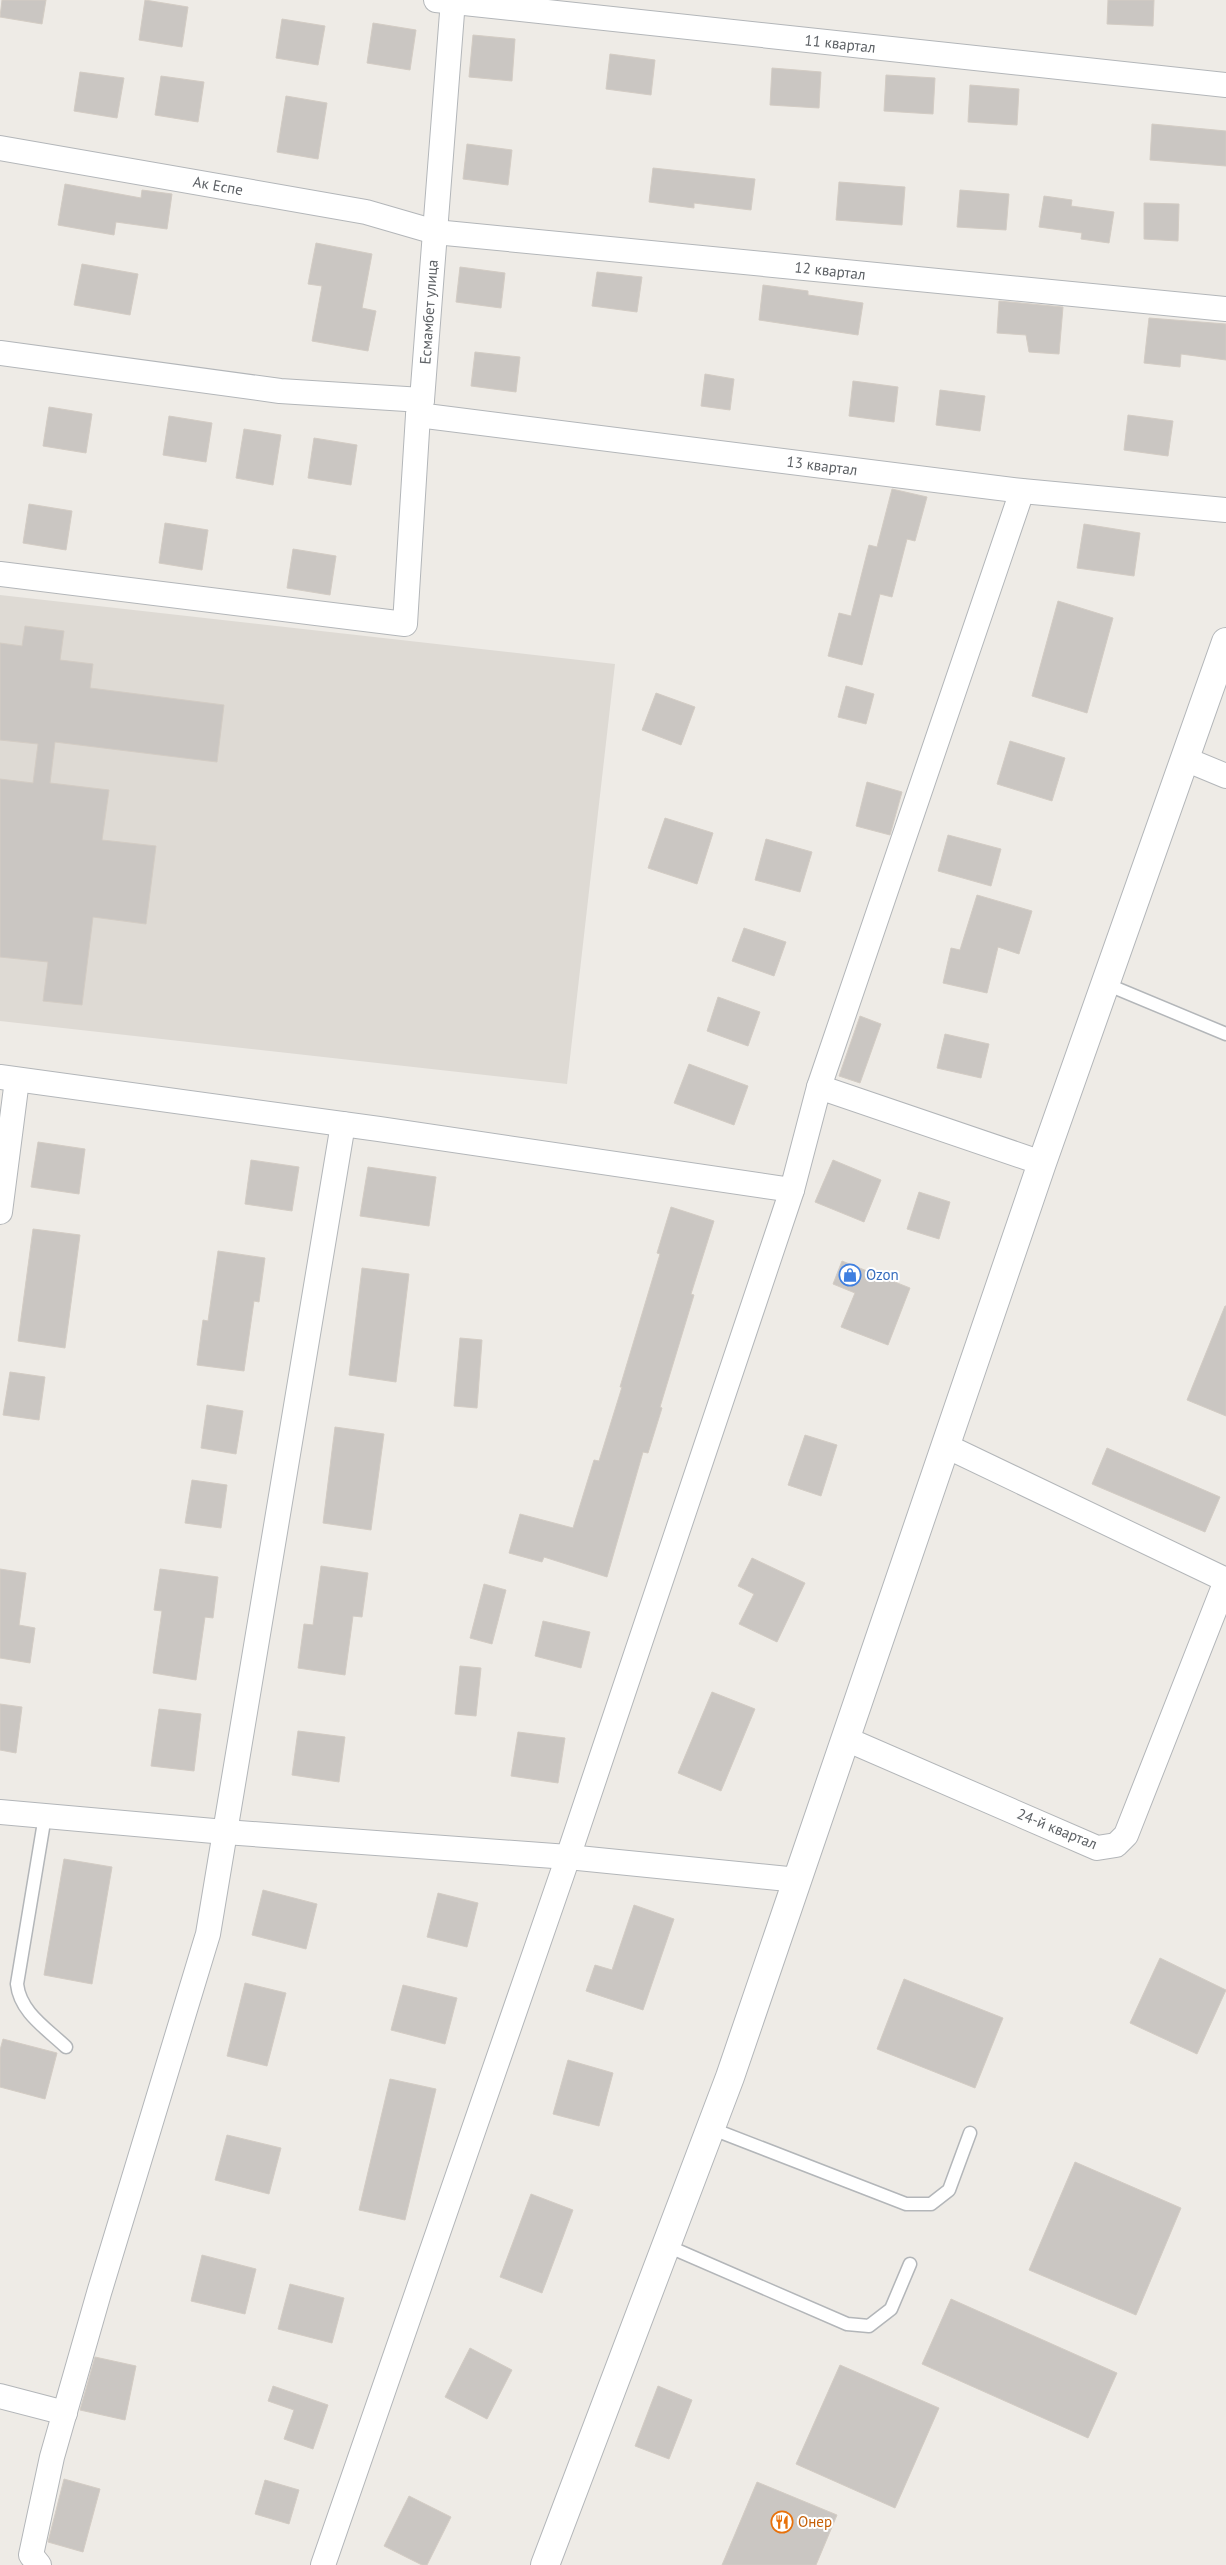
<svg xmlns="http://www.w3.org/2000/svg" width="1226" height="2565" font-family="'PT Sans',sans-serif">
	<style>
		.education { fill: #dedad4 }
		.building { fill: #cac6c2; stroke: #d3ccc4 }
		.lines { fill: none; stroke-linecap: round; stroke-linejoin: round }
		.service-casing { stroke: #b3b6b9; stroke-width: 15 }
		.minor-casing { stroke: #b3b6b9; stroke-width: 26 }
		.tertiary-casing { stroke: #b3b6b9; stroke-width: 30 }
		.service { stroke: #fff; stroke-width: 12 }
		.minor { stroke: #fff; stroke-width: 24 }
		.tertiary { stroke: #fff; stroke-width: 28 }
		.labels { text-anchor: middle; stroke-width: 4; stroke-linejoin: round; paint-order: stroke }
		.street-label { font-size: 15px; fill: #5d6165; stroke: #fff }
		.shop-label { font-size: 15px; fill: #366cbe; stroke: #fff; text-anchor: start }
		.food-label { font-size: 15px; fill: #c56008; stroke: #fff; text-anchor: start }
	</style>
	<rect width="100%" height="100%" fill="#eeebe6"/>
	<path class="education" d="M0,595L615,664L567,1084L0,1021Z"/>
	<g class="building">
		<path d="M2,0H46L42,24L0,17Z"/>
		<path d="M145,0L188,7L182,47L139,40Z"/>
		<path d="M1108,0H1154L1153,26L1107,24Z"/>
		<path d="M282,19L325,26L318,65L276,58Z"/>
		<path d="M373,23L416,30L410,70L367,63Z"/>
		<path d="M473,35L515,39L512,81L469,77Z"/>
		<path d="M610,54L655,60L651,95L606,89Z"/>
		<path d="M772,68L821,72L819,108L770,105Z"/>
		<path d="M80,72L124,78L117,118L74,111Z"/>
		<path d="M886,75L935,78L933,114L884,111Z"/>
		<path d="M161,76L204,82L198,122L155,115Z"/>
		<path d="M970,85L1019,89L1017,125L968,122Z"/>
		<path d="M286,96L327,103L318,159L277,152Z"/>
		<path d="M1152,124L1226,131V166L1150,160Z"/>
		<path d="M467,144L512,150L508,185L463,179Z"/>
		<path d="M653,168L755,179L751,210L694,203V208L649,202Z"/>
		<path d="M839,182L905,187L902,225L836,220Z"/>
		<path d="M65,184L141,198L142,190L172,194L167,229L116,222L114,235L58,225Z"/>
		<path d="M960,190L1009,194L1006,230L957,227Z"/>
		<path d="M1044,196L1072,200L1071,206L1114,212L1109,243L1081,239L1082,233L1039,227Z"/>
		<path d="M1144,203L1179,204L1178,241L1144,239Z"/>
		<path d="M316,243L372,254L362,308L376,311L368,351L312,341L322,286L308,284Z"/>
		<path d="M82,264L138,274L130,315L74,305Z"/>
		<path d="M460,267L505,273L501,308L456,302Z"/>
		<path d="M597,272L642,277L637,312L592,306Z"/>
		<path d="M763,285L808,291V295L863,303L858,335L759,320Z"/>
		<path d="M999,301L1063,307L1059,354L1029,352L1026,335L997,333Z"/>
		<path d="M1149,318L1226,324V360L1181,354L1180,367L1144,363Z"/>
		<path d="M475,352L520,357L516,392L471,386Z"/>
		<path d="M705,374L734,379L730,410L701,406Z"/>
		<path d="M853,381L898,387L894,422L849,416Z"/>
		<path d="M940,390L985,396L980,431L936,425Z"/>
		<path d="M49,407L92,414L86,453L43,446Z"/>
		<path d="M1128,415L1173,421L1168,456L1124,450Z"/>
		<path d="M169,416L212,423L206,462L163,455Z"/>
		<path d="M244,429L281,435L273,485L236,478Z"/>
		<path d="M314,438L357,445L351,485L308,478Z"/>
		<path d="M892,489L927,497L915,541L907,539L892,597L880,594L862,665L828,656L839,613L851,616L869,545L877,547Z"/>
		<path d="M29,504L72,511L66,550L23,543Z"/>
		<path d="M165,523L208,530L202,570L159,563Z"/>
		<path d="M1084,524L1140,533L1134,576L1077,568Z"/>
		<path d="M293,549L336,556L330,595L287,588Z"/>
		<path d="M1058,601L1113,618L1087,713L1032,696Z"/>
		<path d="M25,626L64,631L60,660L93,664L90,688L224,705L217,762L55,742L50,783L109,790L102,840L156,846L146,924L93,917L82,1005L43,1001L48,962L0,957V779L33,783L38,744L0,740V643L22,646Z"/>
		<path d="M846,686L874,694L866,724L838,717Z"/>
		<path d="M656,693L695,707L681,745L642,730Z"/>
		<path d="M1010,741L1065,758L1052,801L997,784Z"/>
		<path d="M867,782L902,792L890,835L856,826Z"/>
		<path d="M665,818L713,833L697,884L648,868Z"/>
		<path d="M948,835L1001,849L991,886L938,871Z"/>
		<path d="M766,839L812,852L800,892L755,880Z"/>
		<path d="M977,895L1032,911L1019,954L998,947L987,993L943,983L951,948L960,950Z"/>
		<path d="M744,928L786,942L774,976L732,961Z"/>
		<path d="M718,997L760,1012L748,1046L707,1031Z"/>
		<path d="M860,1016L881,1024L860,1083L839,1076Z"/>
		<path d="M945,1034L989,1044L981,1078L937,1068Z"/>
		<path d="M689,1064L748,1086L734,1125L674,1103Z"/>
		<path d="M38,1142L85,1149L79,1194L31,1187Z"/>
		<path d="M251,1160L299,1167L292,1211L245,1204Z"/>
		<path d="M833,1160L881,1180L864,1222L815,1202Z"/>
		<path d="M368,1167L436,1177L429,1226L360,1216Z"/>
		<path d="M919,1192L950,1202L939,1239L907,1229Z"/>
		<path d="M671,1207L714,1221L691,1294L694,1295L660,1407L662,1408L648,1453L643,1452L607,1577L544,1557L542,1562L509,1553L520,1514L573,1528L594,1460L599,1461L622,1387H620L660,1254L657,1253Z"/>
		<path d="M33,1229L80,1235L65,1348L18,1341Z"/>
		<path d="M218,1251L265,1258L259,1302L254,1301L244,1371L197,1365L203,1320L208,1321Z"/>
		<path d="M842,1261L910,1288L888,1345L841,1327L855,1293L833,1284Z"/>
		<path d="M362,1268L409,1274L396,1382L349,1375Z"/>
		<path d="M1225,1306H1226V1416L1187,1400Z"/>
		<path d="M460,1338L482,1340L477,1408L454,1406Z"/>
		<path d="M10,1372L45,1377L39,1420L3,1415Z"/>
		<path d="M207,1405L243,1411L236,1454L201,1448Z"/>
		<path d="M335,1427L384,1434L371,1530L323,1523Z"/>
		<path d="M805,1435L837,1445L821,1496L788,1485Z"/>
		<path d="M1107,1448L1220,1497L1205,1532L1092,1484Z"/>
		<path d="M192,1480L227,1485L221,1528L185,1523Z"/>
		<path d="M752,1558L805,1583L777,1642L739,1624L754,1594L738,1586Z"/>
		<path d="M321,1566L368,1573L362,1617L353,1616L345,1675L298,1668L304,1624L313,1625Z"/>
		<path d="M0,1569L26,1573L19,1625L35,1628L30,1663L0,1658Z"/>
		<path d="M160,1569L218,1577L213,1618L205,1617L196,1680L153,1673L162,1611L154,1610Z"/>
		<path d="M484,1584L506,1590L492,1644L470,1638Z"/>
		<path d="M543,1621L590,1632L581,1668L535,1656Z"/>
		<path d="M460,1666L481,1668L476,1716L455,1714Z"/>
		<path d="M712,1692L755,1709L721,1791L678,1773Z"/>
		<path d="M0,1704L22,1707L16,1753L0,1750Z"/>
		<path d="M159,1709L201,1714L194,1771L151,1766Z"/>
		<path d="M298,1731L345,1737L339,1782L292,1775Z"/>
		<path d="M518,1732L565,1738L558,1783L511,1776Z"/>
		<path d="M64,1859L112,1867L92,1984L44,1975Z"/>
		<path d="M263,1890L317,1904L306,1949L252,1935Z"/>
		<path d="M438,1893L478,1903L467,1947L427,1937Z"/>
		<path d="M634,1905L674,1919L643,2010L586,1991L595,1965L612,1970Z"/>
		<path d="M1160,1958L1226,1990L1197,2054L1130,2023Z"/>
		<path d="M904,1979L1003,2018L975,2088L877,2049Z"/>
		<path d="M245,1983L286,1993L267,2066L227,2056Z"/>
		<path d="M403,1985L457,1998L445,2044L391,2030Z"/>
		<path d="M3,2039L57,2053L45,2099L0,2087V2050Z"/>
		<path d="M568,2060L613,2073L599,2126L553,2114Z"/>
		<path d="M390,2079L436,2089L405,2220L359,2210Z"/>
		<path d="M227,2135L281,2148L269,2194L215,2180Z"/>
		<path d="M1075,2162L1181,2208L1136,2315L1029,2270Z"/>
		<path d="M531,2194L573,2210L542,2293L500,2277Z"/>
		<path d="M202,2255L256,2269L245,2314L191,2301Z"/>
		<path d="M290,2284L344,2298L332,2343L278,2329Z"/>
		<path d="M951,2299L1117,2373L1088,2438L922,2364Z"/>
		<path d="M470,2348L512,2370L487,2419L445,2397Z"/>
		<path d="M95,2357L136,2366L125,2420L80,2410Z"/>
		<path d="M840,2365L939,2408L895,2508L796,2464Z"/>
		<path d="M273,2386L328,2405L313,2449L284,2439L294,2410L268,2401Z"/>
		<path d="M658,2386L692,2400L669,2459L635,2446Z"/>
		<path d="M64,2479L100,2489L83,2552L48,2542Z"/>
		<path d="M265,2480L299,2490L289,2524L255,2514Z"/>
		<path d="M757,2482L837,2515L816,2565H722Z"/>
		<path d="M409,2496L451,2517L427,2565H422L384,2546Z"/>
	</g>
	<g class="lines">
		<g class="service-casing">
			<g id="service">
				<path d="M1106,984L1226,1034"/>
				<path d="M45,1816L17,1984C20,2012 46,2028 66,2047"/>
				<path d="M710,2128L906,2204H931L949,2190L970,2133"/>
				<path d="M665,2245L847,2324L869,2326L891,2309L910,2264"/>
			</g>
		</g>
		<g class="minor-casing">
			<g id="minor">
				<path d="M436,0L1226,85"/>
				<path d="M0,148L366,212L435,232L1226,309"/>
				<path d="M0,353L280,391L422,400"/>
				<path d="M418,415L1022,491L1226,510"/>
				<path d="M0,574L405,624L418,415L422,400L453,0"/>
				<path d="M1185,759L1226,776"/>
				<path d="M0,1077L379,1129L792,1190L819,1087L1042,1163"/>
				<path d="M819,1087L1022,491"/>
				<path d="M0,1212L17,1080"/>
				<path d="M946,1446L1226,1580"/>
				<path d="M846,1739L1097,1848L1116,1845L1126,1835L1226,1581"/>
				<path d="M0,1812L225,1832L568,1857L798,1880"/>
				<path d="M0,2396L65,2413"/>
				<path d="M39,2565L31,2555L52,2457L99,2293L208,1934L343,1124"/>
				<path d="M323,2565L568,1857L792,1190"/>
			</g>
		</g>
		<g class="tertiary-casing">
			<path id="tertiary" d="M545,2565L730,2077L1042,1163L1226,642"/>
		</g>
		<use href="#service" class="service"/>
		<use href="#minor" class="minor"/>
		<use href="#tertiary" class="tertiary"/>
	</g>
	<defs>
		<g id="shop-ring" transform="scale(1.125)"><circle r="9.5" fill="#fff" stroke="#3f7fe0" stroke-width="1.5"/><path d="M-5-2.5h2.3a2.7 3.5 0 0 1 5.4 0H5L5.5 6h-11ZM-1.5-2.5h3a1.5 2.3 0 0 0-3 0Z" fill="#3f7fe0"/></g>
		<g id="restaurant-ring" transform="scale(1.125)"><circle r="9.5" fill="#fff" stroke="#e8710a" stroke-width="1.5"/><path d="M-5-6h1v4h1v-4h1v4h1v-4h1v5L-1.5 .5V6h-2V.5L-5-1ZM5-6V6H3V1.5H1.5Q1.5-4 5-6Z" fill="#e8710a"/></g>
	</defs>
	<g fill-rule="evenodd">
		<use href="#shop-ring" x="850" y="1275"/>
		<use href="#restaurant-ring" x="782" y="2522"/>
	</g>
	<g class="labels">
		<g class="street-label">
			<text transform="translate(840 44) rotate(6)" y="5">11 квартал</text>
			<text transform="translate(218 186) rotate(10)" y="5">Ак Еспе</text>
			<text transform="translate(830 271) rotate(6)" y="5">12 квартал</text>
			<text transform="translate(429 312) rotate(-86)" y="5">Есмамбет улица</text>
			<text transform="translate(822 466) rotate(7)" y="5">13 квартал</text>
			<text transform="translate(1057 1829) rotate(22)" y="5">24-й квартал</text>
		</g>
		<g class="shop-label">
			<text x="866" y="1280">Ozon</text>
		</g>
		<g class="food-label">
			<text x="798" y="2527">Онер</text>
		</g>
	</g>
</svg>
